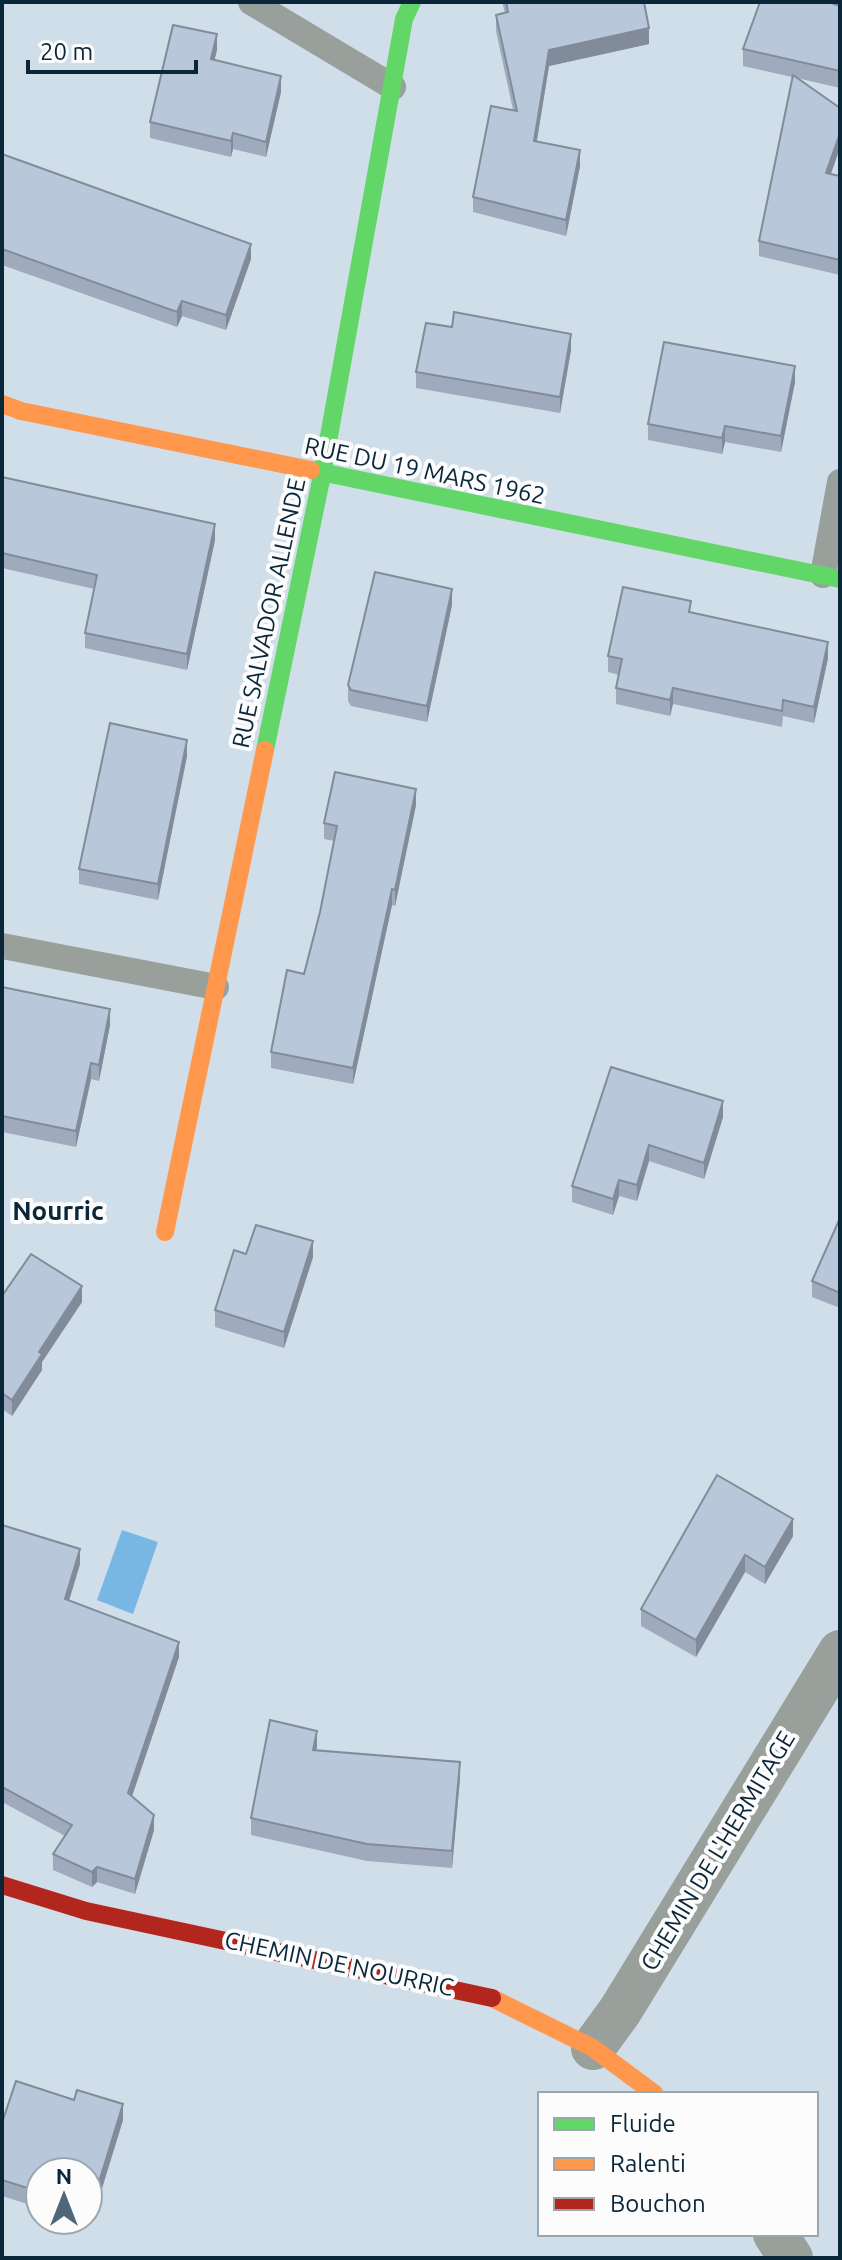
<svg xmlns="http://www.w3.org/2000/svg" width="842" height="2260" font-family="Ubuntu,sans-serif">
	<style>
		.water { fill: #78b7e4 }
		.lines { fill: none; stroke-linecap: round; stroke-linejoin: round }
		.lane { stroke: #999f9b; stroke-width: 26 }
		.street { stroke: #999f9b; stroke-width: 44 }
		.fast { stroke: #63d668; stroke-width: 18 }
		.slow { stroke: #ff974d; stroke-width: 18 }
		.jam { stroke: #b3261e; stroke-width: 18 }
		.wall { fill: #9fabbc }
		.shaded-wall { fill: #828b99 }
		.building { fill: #b9c7db; stroke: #828b99; stroke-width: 2 }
		.labels { text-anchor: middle; stroke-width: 8; stroke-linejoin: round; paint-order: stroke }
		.street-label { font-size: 24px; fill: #0a273a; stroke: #fcfcfc }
		.neighbourhood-label { font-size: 26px; font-weight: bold; fill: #0a273a; stroke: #fcfcfc }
	</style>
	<rect width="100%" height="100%" fill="#d0deea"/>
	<path class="water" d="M122,1530L158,1542L133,1614L97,1600Z"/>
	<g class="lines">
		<g class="lane">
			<path d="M251,2L393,87"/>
			<path d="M823,575L840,482"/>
			<path d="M2,946L216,987"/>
		</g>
		<g class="street">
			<path d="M593,2048L620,2011L840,1652"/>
			<path d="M775,2234L791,2258"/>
		</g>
		<g class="fast">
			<path d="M311,470L840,579"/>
			<path d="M265,750L322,475L404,19L412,2"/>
		</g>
		<g class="slow">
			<path d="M2,404L21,411L311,470"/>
			<path d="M165,1232L265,750"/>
			<path d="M492,1998L593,2048L655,2094"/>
		</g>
		<path class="jam" d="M2,1885L86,1911L492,1998"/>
	</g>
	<g class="wall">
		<path d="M502,2H644L649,44L549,66L537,141L580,166L566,236L473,212V197L513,110L496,31V15L505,13Z"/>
		<path d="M840,6V88L797,78L831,174L840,176V275L759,256V241L792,77L743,66V49Z"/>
		<path d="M217,50L214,60L281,92L266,157L233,149L231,157L150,138V122Z"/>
		<path d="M2,154L251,259L226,330L182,316L177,327L2,265Z"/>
		<path d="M452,327L571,350L560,413L416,388V372Z"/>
		<path d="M795,382L781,452L725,442L722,454L648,440V424Z"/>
		<path d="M2,477L215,540L187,670L85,648V633L94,589L2,568Z"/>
		<path d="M452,605L427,722L351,706L348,701V685Z"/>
		<path d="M691,613L828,658L814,723L783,716L782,727L673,704L670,716L616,704V688L619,675L608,672V656Z"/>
		<path d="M187,756L158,900L79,884V869Z"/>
		<path d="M416,805L395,906L392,905L353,1084L271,1068V1052L304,974L320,912L334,841L324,839V823Z"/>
		<path d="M2,987L110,1025L99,1081L91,1079L76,1147L2,1132Z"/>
		<path d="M611,1067L723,1117L704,1179L649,1161L637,1201L619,1196L613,1215L572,1202V1186Z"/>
		<path d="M840,1218V1308L812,1297V1281Z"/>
		<path d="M246,1254L313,1257L284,1348L215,1327V1310Z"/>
		<path d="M2,1296L82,1302L42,1362V1370L12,1416L2,1409Z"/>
		<path d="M717,1475L793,1536L765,1584L745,1572L696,1657L641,1626V1609Z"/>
		<path d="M2,1525L80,1564L69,1600L179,1657L132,1796L154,1830L135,1894L97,1882L92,1887L53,1870V1854L65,1836L2,1802Z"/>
		<path d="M317,1747L316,1750L460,1778L452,1868L367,1861L251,1835V1818Z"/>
		<path d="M123,2120L91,2224L78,2220H88V2172H40V2208L2,2196V2123Z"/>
	</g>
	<g class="shaded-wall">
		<path d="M649,28V44L549,66L534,157V141L549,50Z"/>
		<path d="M217,34V50L211,74V59Z"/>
		<path d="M281,76V92L266,157V142Z"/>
		<path d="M233,133V149L231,157V141Z"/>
		<path d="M840,133V148L826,188V173Z"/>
		<path d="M580,150V166L566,236V220Z"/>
		<path d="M251,244V259L226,330V315Z"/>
		<path d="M182,301V316L177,327V312Z"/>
		<path d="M571,334V350L560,413V397Z"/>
		<path d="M795,366V382L781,452V436Z"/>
		<path d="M725,426V442L722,454V438Z"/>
		<path d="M215,524V540L187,670V654Z"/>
		<path d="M452,589V605L427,722V706Z"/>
		<path d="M828,642V658L814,723V707Z"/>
		<path d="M673,688V704L670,716V700Z"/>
		<path d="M187,740V756L158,900V884Z"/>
		<path d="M416,789V805L395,906V890Z"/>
		<path d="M392,889V905L353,1084V1068Z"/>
		<path d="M110,1009V1025L99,1081V1065Z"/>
		<path d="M91,1063V1079L76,1147V1131Z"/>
		<path d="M723,1101V1117L704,1179V1163Z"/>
		<path d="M649,1145V1161L637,1201V1185Z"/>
		<path d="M619,1180V1196L613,1215V1199Z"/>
		<path d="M313,1241V1257L284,1348V1332Z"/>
		<path d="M82,1286V1302L42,1362V1370L12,1416V1400L39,1352Z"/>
		<path d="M793,1519V1536L765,1584V1567Z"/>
		<path d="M80,1549V1564L65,1614V1599Z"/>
		<path d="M745,1555V1572L696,1657V1640Z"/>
		<path d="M179,1642V1657L128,1808V1793Z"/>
		<path d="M317,1731V1747L313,1766V1750Z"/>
		<path d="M460,1762V1778L452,1868V1851Z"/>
		<path d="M154,1815V1830L135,1894V1879Z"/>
		<path d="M97,1867V1882L92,1887V1872Z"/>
		<path d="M123,2104V2120L91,2224V2208Z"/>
	</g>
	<g class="building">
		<path d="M506,2H644L649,28L549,50L534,141L580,150L566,220L473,197L491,106L517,111L496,15L508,12Z"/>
		<path d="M760,2H828L840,6V71L743,49Z"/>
		<path d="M173,25L217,34L211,59L281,76L266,142L233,133L231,141L150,122Z"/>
		<path d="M793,75L840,108V133L826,173L840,176V260L759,241Z"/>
		<path d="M2,154L251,244L226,315L182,301L177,312L2,249Z"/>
		<path d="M454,312L571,334L560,397L416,372L426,323L452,327Z"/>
		<path d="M664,342L795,366L781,436L725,426L722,438L648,424Z"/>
		<path d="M2,477L215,524L187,654L85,633L97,575L2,553Z"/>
		<path d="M375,572L452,589L427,706L351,690L348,685Z"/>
		<path d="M623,587L691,601L689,612L828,642L814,707L783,700L782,711L673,688L670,700L616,688L622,659L608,656Z"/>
		<path d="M110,723L187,740L158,884L79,869Z"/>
		<path d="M335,772L416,789L395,890L392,889L353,1068L271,1052L287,970L304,974L320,912L337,826L324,823Z"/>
		<path d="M2,987L110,1009L99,1065L91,1063L76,1131L2,1116Z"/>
		<path d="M611,1067L723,1101L704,1163L649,1145L637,1185L619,1180L613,1199L572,1186Z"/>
		<path d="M840,1218V1293L812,1281Z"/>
		<path d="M256,1225L313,1241L284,1332L215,1310L234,1250L246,1254Z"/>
		<path d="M31,1254L82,1286L39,1352L42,1354L12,1400L2,1393V1296Z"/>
		<path d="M717,1475L793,1519L765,1567L745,1555L696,1640L641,1609Z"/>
		<path d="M2,1525L80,1549L65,1599L179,1642L128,1793L154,1815L135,1879L97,1867L92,1872L53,1854L72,1825L2,1787Z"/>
		<path d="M270,1720L317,1731L313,1750L460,1762L452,1851L367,1844L251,1818Z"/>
		<path d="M16,2081L74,2100L77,2090L123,2104L91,2208L88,2207V2172H40V2192L2,2180V2123Z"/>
	</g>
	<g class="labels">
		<g class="street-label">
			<text transform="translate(425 471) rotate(12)" y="8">RUE DU 19 MARS 1962</text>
			<text transform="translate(269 613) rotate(-78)" y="8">RUE SALVADOR ALLENDE</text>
			<text transform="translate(718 1851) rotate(-59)" y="8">CHEMIN DE L'HERMITAGE</text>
			<text transform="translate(339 1964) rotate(12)" y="8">CHEMIN DE NOURRIC</text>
		</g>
		<g class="neighbourhood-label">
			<text x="58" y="1220">Nourric</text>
		</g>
	</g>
	<rect width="842" height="2260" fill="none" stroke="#0a273a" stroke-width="8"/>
	<rect x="538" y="2092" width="280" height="144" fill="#fcfcfc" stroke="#9ba7ae" stroke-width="2"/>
	<rect x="554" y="2118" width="40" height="12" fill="#63d668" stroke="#9ba7ae" stroke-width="2"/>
	<text x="610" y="2132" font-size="24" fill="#0a273a">Fluide</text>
	<rect x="554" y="2158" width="40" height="12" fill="#ff974d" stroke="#9ba7ae" stroke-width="2"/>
	<text x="610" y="2172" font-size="24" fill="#0a273a">Ralenti</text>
	<rect x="554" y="2198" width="40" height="12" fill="#b3261e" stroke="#9ba7ae" stroke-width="2"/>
	<text x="610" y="2212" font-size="24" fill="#0a273a">Bouchon</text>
	<g transform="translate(64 2196)"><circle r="38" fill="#fcfcfc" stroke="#9ba7ae" stroke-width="2"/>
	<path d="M0-6L14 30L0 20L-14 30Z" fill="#4f6778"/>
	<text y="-12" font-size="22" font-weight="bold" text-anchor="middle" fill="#0a273a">N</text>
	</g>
	<path d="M28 60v12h168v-12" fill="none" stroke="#0a273a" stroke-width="4"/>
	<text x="40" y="60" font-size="24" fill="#0a273a" stroke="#fcfcfc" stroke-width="6" paint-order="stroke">20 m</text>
</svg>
